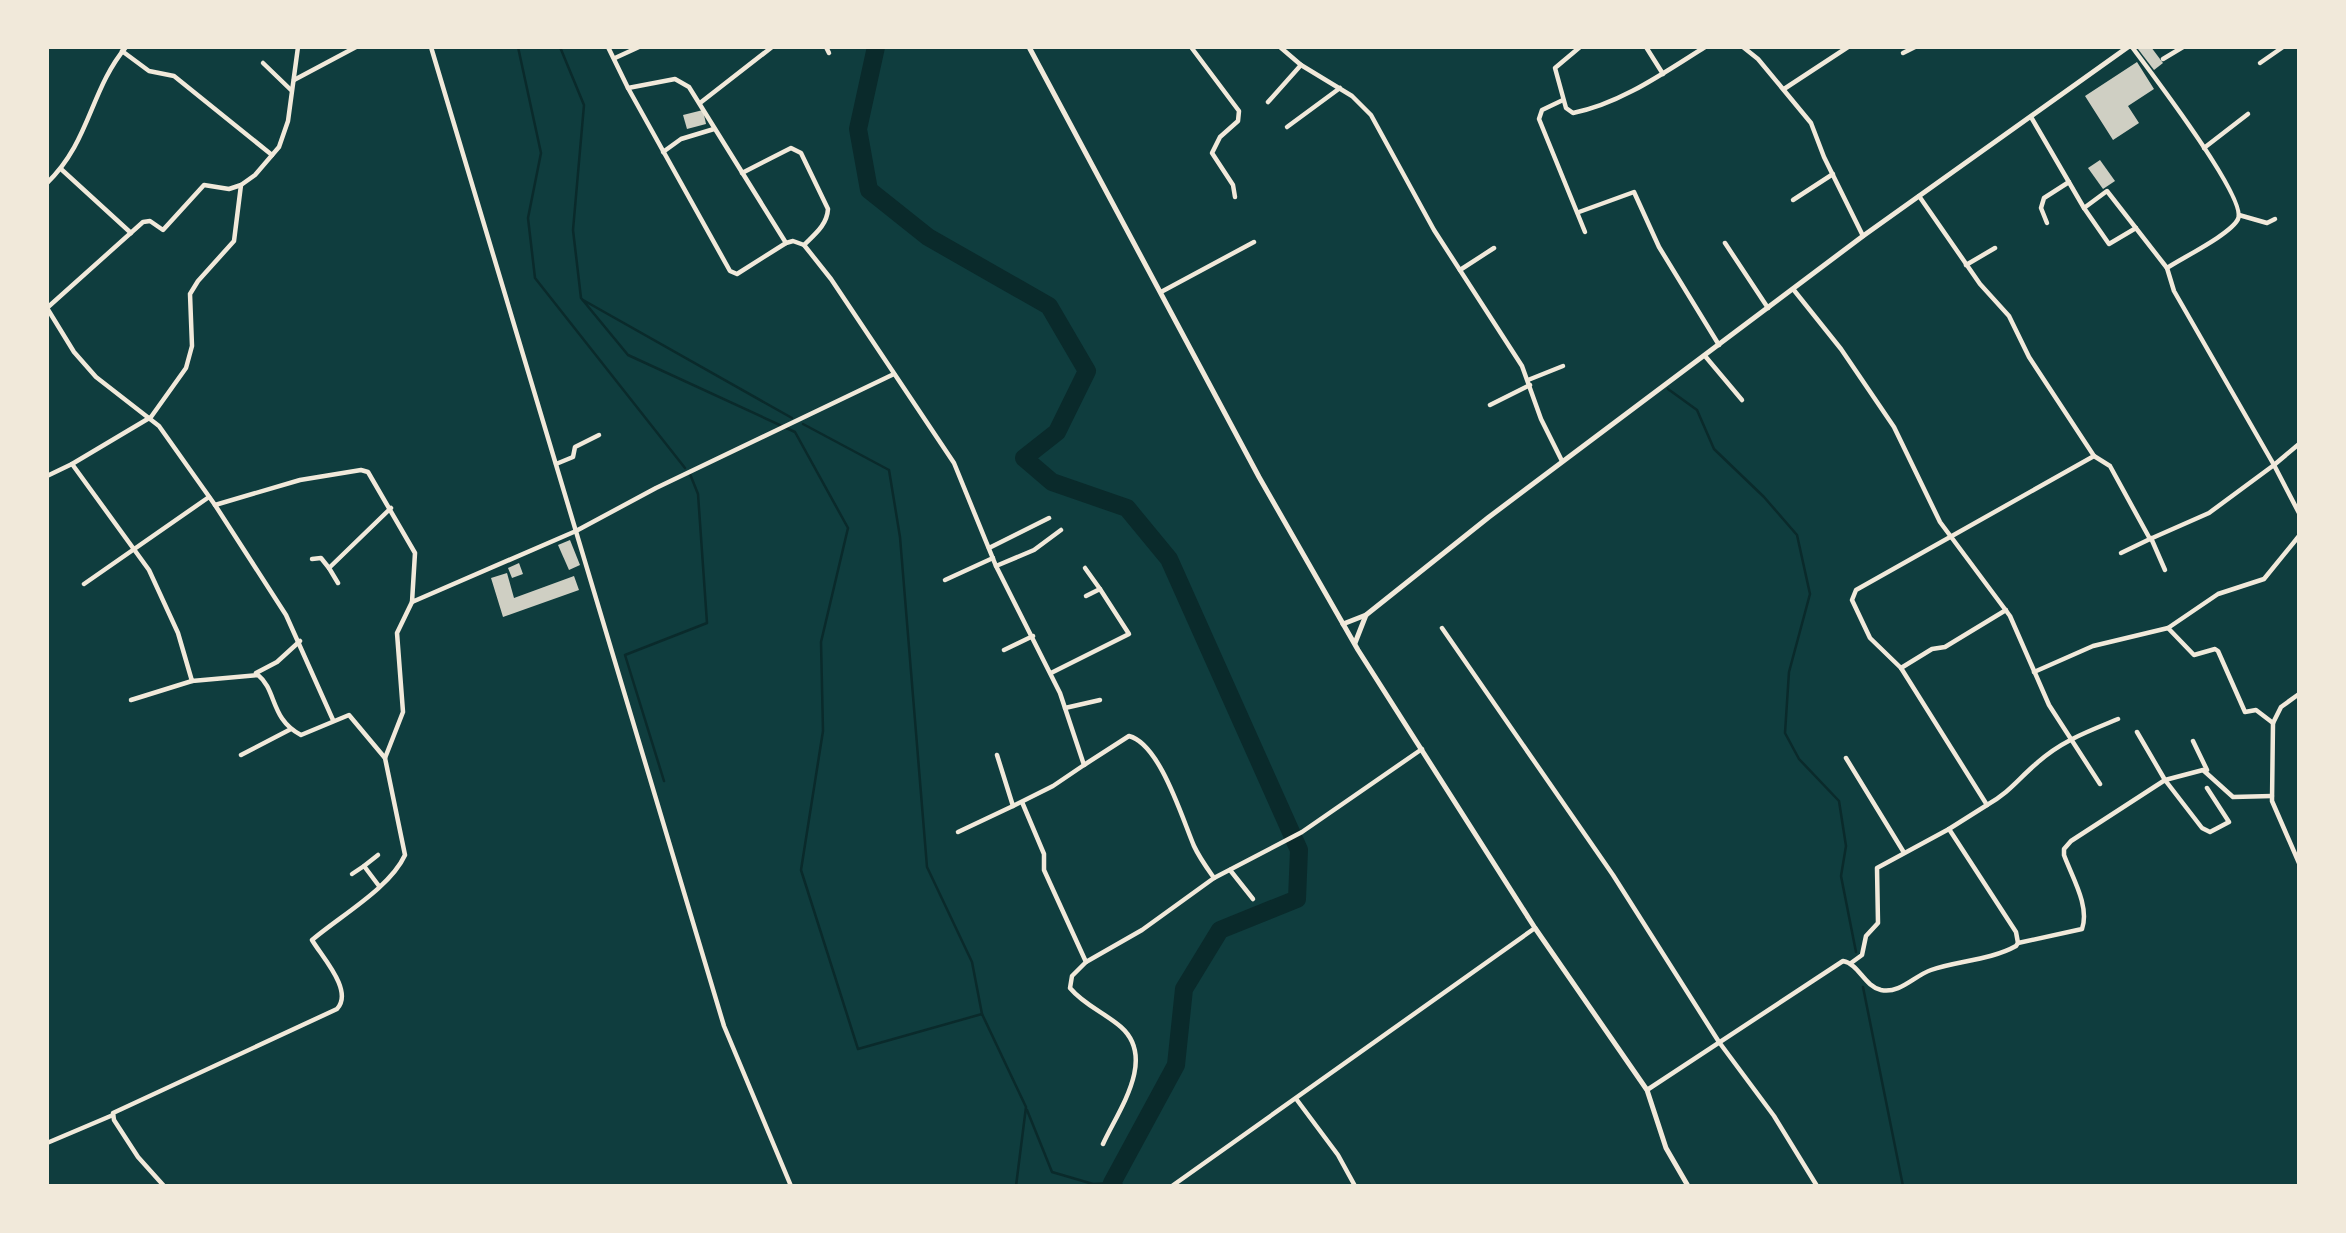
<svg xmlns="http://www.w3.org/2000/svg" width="2346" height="1233" font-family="'IBM Plex Serif',serif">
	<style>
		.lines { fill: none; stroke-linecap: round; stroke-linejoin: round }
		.stream { stroke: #0a2a2b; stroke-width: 2.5 }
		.river { stroke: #0a2a2b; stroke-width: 18 }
		.building { fill: #cfcfc3 }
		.minor { stroke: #f1e9da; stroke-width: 4.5 }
		.secondary { stroke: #f1e9da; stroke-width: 5 }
	</style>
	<rect width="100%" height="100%" fill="#0f3d3e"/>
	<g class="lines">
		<g class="stream">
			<path d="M518,47L541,153L528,218L535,278L685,468"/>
			<path d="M560,47L584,105L573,230L581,298L628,355L795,432L848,528L821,642L823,731L801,870L858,1049L982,1014L1026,1107L1016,1186"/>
			<path d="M583,300L792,418"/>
			<path d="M1668,389L1697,410L1714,449L1764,497L1797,535L1810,594L1789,672L1785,733L1799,759L1839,801L1846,846L1841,876L1856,952"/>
			<path d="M803,424L889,470L900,537L927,867L972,962L982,1014"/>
			<path d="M664,781L625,655L707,623L698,494L690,474"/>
			<path d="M1863,987L1903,1186"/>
			<path d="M1027,1110L1052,1172L1093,1184L1112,1183V1186"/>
		</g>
		<path class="river" d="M876,47L858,129L869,190L928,237L1049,306L1087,371L1057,432L1024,458L1052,482L1127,508L1169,559L1299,850L1297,899L1220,930L1184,989L1176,1065L1112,1183L1114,1186"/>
	</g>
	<g class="building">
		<path d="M2151,47L2163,63L2154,70L2138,49Z"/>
		<path d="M2137,62L2154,89L2128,106L2139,123L2113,140L2085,96Z"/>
		<path d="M703,110L706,124L687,129L683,115Z"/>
		<path d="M2100,160L2115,181L2103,189L2088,168Z"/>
		<path d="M570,540L580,565L569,570L558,545Z"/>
		<path d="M519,563L523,574L512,578L508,568Z"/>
		<path d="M507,573L514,598L574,576L579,590L503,617L491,578Z"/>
	</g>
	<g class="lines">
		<g class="minor">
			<path d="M431,47L724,1026L791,1186"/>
			<path d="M608,47L628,88L675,79L689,87L786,243L793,241L804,245L831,279L954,463L996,566L1060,693L1084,765L1129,736C1160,744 1182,818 1194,846C1199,857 1207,868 1214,878"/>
			<path d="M826,47L829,53"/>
			<path d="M1191,47L1239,111L1238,121L1220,137L1212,153L1233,185L1235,197"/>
			<path d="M1280,47L1301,65L1352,96L1371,115L1434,230L1522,366L1541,419L1562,461"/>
			<path d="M1580,47L1555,68L1566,108L1573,113C1620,104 1665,72 1705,47"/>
			<path d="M1646,47L1663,74"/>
			<path d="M1743,47L1758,59L1811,123L1824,157L1863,236"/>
			<path d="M122,51L149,71L174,76L272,155"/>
			<path d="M1903,53L1915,47"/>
			<path d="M615,58L639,47"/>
			<path d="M2163,59L2183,47"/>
			<path d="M263,63L291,90"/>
			<path d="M2260,63L2283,47"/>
			<path d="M294,80L356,47"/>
			<path d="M628,88L730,271L737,274L786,243"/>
			<path d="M1784,89L1848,47"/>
			<path d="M1563,100L1542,110L1539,119L1585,232"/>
			<path d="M1268,102L1301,65"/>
			<path d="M700,103L772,47"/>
			<path d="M2031,117L2084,208L2107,191L2167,268C2182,258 2231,234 2238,219C2248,199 2149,70 2132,47"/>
			<path d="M1287,127L1340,88"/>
			<path d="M2204,148L2248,114"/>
			<path d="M663,152L681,139L714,129"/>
			<path d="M61,169L131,233"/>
			<path d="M742,173L791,148L801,153L828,209C827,225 815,234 804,245"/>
			<path d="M47,183C90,142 90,90 126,47"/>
			<path d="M241,185L234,241L198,281L190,294L192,346L186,368L151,417L72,464L149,570L178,633L192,681L258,675C277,690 270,719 301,735L349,715L385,758"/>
			<path d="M1919,196L1980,284L2009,316L2029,357L2094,456L1856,590L1852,600L1870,638L1901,668L1987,805C2011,791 2017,780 2037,763C2061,741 2089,731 2118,719"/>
			<path d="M1793,200L1833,174"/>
			<path d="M2084,208L2109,244L2136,228"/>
			<path d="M1579,212L1634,192L1659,247L1719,345"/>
			<path d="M2239,215L2267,223L2275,219"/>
			<path d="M2047,223L2041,208L2044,198L2069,182"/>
			<path d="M1725,243L1768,308"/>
			<path d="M1966,265L1995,248"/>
			<path d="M2167,268L2174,291L2274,465L2299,444"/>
			<path d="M1460,270L1494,248"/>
			<path d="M1793,289L1841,349L1894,427L1940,522L2010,616L2049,705L2100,784"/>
			<path d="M1161,292L1254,242"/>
			<path d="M47,308L74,352L96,377L159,426L215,505L300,480L361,470L368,472L415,553L412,602L576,531L656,488L894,374"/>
			<path d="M47,308L143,222L150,221L163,230L204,185L229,189L241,185L255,175L279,147L288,121L298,47"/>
			<path d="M1705,356L1742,400"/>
			<path d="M1528,380L1563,366"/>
			<path d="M1490,405L1530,385"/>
			<path d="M2094,456L2110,466L2150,539L2209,513L2274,465L2299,513"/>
			<path d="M556,464L573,457L575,447L599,435"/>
			<path d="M47,476L72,464"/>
			<path d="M215,505L286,615L333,720"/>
			<path d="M2151,538L2165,570"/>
			<path d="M989,548L1049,518"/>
			<path d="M2121,553L2150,539"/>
			<path d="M312,559L321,558L329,568"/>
			<path d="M996,566L1034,550L1061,530"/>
			<path d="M1085,568L1100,589"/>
			<path d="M945,580L993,558"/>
			<path d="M338,583L329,568L391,508"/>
			<path d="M84,584L209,497"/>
			<path d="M1442,628L1613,875L1719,1042L1774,1116L1817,1186"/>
			<path d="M2168,628L2218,594L2264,579L2299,536"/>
			<path d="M1004,650L1033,636"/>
			<path d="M1901,668L1932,649L1945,647L2006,610"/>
			<path d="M2034,672L2093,646L2168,628L2194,655L2215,649L2218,651L2245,712L2256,710L2273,723"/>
			<path d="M256,673L277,662L300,641"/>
			<path d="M1051,673L1129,634L1100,589L1086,596"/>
			<path d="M2299,694L2281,707L2273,723L2272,801L2299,863"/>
			<path d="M131,700L192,681"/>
			<path d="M1065,708L1100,700"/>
			<path d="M2137,732L2165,780L2203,770L2233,797L2272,796"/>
			<path d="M2193,741L2207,770"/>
			<path d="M241,755L291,729"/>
			<path d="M997,755L1013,806L1053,786L1084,765"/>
			<path d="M1846,758L1903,851"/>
			<path d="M1022,802L1044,854V870L1086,962L1142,930L1214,878L1302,832L1422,749"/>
			<path d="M958,832L1013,806"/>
			<path d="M378,855L364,866L379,886"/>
			<path d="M1230,870L1253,899"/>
			<path d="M352,874L364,866"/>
			<path d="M2018,943L2082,929C2090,906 2072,877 2064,855V849L2071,841L2165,780L2202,828L2210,832L2229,822L2207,788"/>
			<path d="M1086,962L1072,976L1070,988C1084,1005 1105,1013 1121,1027C1157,1059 1118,1111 1103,1144"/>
			<path d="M1851,963L1862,955L1866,936L1878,923L1877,868L1949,829"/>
			<path d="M1647,1090L1843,961C1859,964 1864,986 1881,990C1900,994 1914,976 1931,970C1957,961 1991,960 2016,946L2018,943L2016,932L1949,829L1987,805"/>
			<path d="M1297,1100L1338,1155L1355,1186"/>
			<path d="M47,1143L113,1115"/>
			<path d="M164,1186L138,1157L114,1120L113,1113L337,1009C354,991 322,957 312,940C340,916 390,888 405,855L385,758L403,712L397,633L412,602"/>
			<path d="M1172,1186L1535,928"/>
		</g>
		<g class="secondary">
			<path d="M1029,47L1259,477L1358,650L1535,928L1647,1090L1666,1148L1688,1186"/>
			<path d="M1343,624L1366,615"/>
			<path d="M1355,643L1366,615L1489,517L1863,236L2128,47"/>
		</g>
	</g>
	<rect width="2346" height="1233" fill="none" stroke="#f1e9da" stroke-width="98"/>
</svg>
